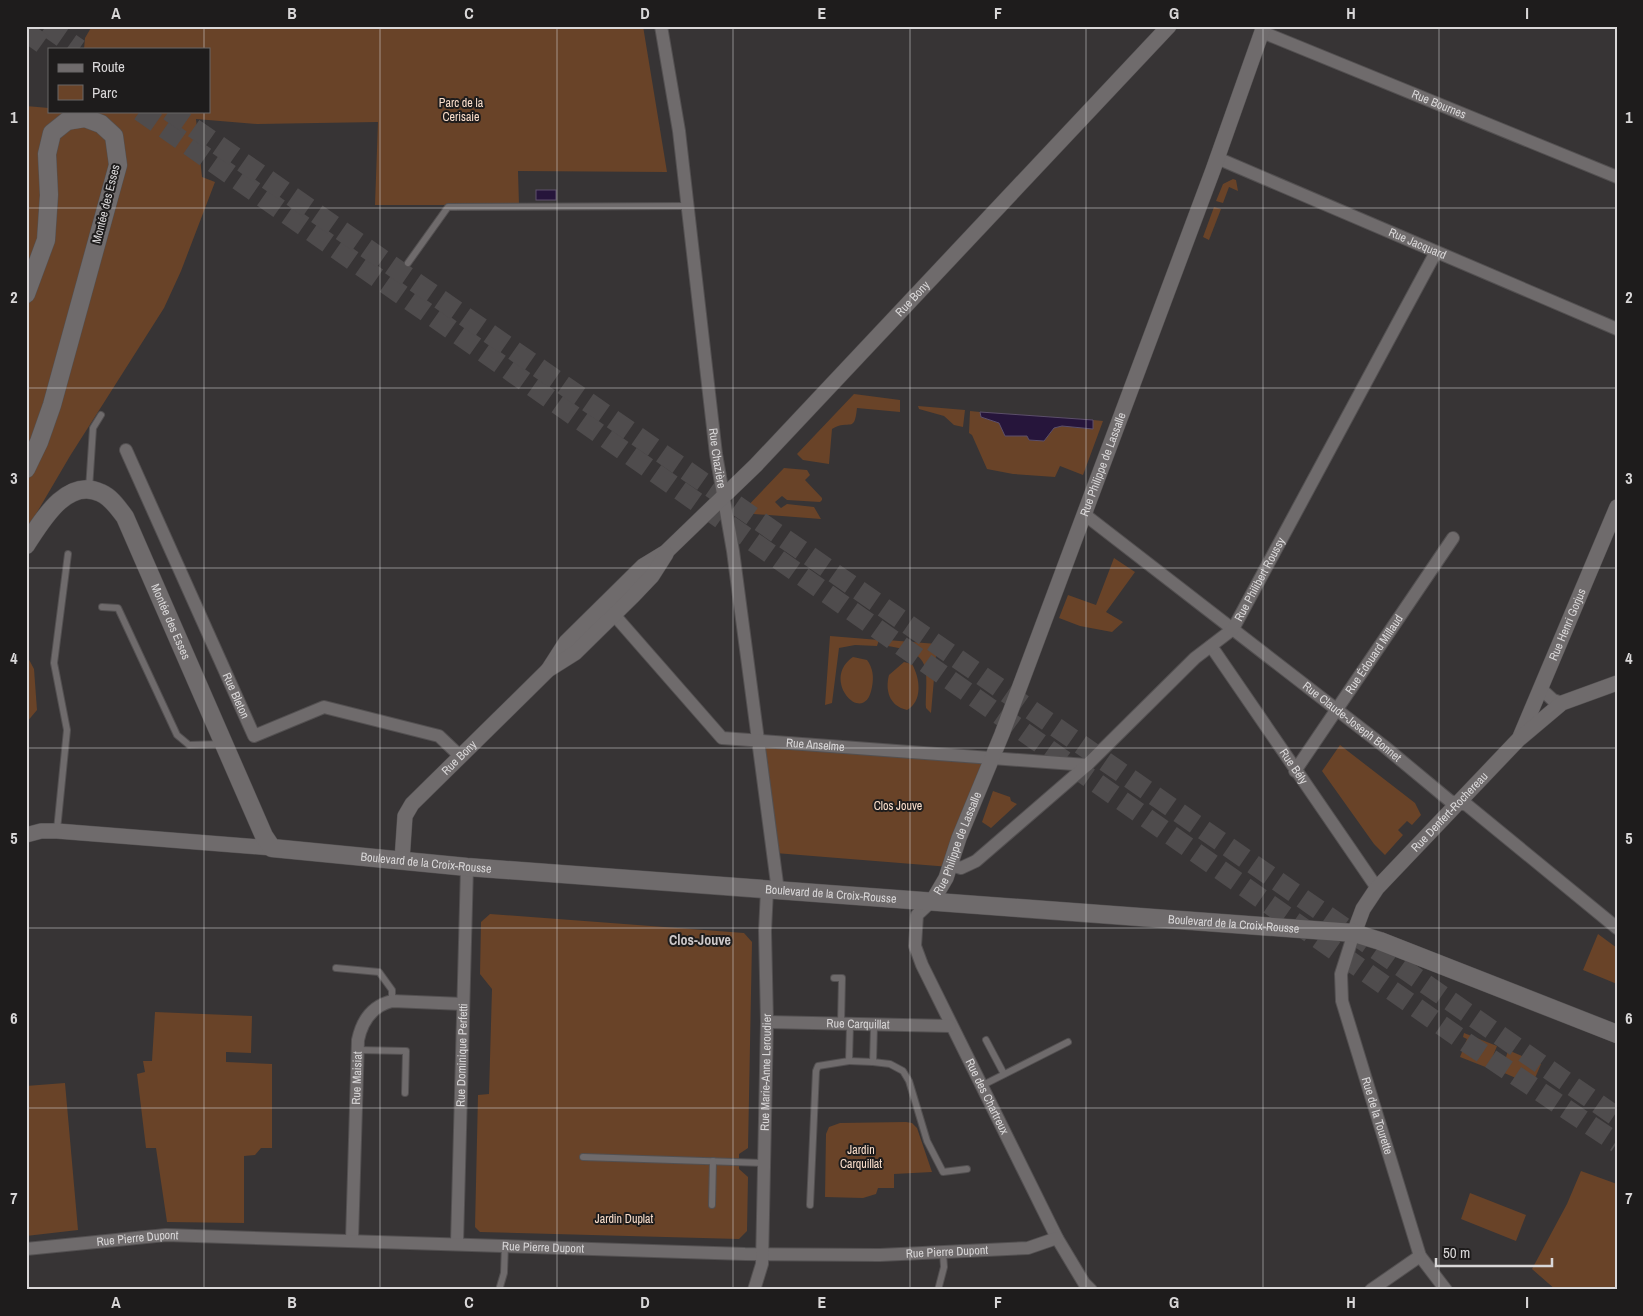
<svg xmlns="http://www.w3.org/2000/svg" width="1643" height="1316" font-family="'Archivo Narrow',sans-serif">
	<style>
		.green { fill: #694328 }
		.water { fill: #26153b; stroke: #5c4f6a }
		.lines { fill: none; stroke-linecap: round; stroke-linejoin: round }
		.primary-tunnel { stroke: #4f4c4d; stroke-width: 20; stroke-dasharray: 20 10; stroke-linecap: butt }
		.service-casing { stroke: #535051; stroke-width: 8 }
		.minor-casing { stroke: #535051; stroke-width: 14 }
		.tertiary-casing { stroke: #535051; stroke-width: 16 }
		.secondary-casing { stroke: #535051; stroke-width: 19 }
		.service { stroke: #6f6b6c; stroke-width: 6 }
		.minor { stroke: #6f6b6c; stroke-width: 12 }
		.tertiary { stroke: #6f6b6c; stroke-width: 15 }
		.secondary { stroke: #6f6b6c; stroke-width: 18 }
		.grid { fill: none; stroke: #d9d7d8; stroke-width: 1; stroke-opacity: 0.55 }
		.labels { text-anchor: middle; stroke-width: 4; stroke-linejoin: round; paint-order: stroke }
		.park-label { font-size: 12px; fill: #fadecb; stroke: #1e1c1c }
		.street-label { font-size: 12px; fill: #d9d7d8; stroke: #1e1c1c }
		.neighbourhood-label { font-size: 14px; font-weight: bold; fill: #cec9ca; stroke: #1e1c1c }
		.neatline { fill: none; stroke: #d9d7d8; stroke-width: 2 }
		.grid-label { font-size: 16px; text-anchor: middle; font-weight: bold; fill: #d9d7d8 }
	</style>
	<rect width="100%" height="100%" fill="#373435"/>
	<g class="green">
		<path d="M92,26H643L667,172L518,171L519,205H375L378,122L257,124L196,119L202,177L215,182L181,271L164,308L70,456L26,531V106L49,108V111H209V49H84L85,38Z"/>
		<path d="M1233,179L1236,180L1238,191L1229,187L1223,203L1216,201L1223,184Z"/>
		<path d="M1214,207L1221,209L1209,240L1203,237Z"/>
		<path d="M854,394L900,400V412L857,408C854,435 850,418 832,429L829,464L803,460L797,454Z"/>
		<path d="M918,406L965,410L963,427L954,425L944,416L919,409Z"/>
		<path d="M970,411L980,412L981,417L999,423L1006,436H1027L1029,440L1044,441L1054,428L1062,426L1092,429L1093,420L1103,421L1083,475L1060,466L1055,477L1013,474L987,469L972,435L969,433Z"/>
		<path d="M784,468L807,470L810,475L805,480L822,498V500L820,502L787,500L782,496L775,502L781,508L787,504L814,507L821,519L741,513Z"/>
		<path d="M1114,558L1135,572L1106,612L1123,622L1112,632L1080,626L1059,618L1068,595L1096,605Z"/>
		<path d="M830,636L879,640L877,646L855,645L839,648L832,703L825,705Z"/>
		<path d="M887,640L937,644L931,713L926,708C926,669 934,653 888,646Z"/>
		<path d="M26,654L34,669L37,710L26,723Z"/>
		<path d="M853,657L867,660C873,668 874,677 872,687C865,729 819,680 853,657Z"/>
		<path d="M904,662L912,664C920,678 923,701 907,710C889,706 885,690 889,675Z"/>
		<path d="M758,740L992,757L950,867L775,853Z"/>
		<path d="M1340,745L1415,803L1421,815L1412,825L1407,821L1398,830L1403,835L1385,855L1374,844L1322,771Z"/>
		<path d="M993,791L1010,797L1011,801L1017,804L991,828L982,822Z"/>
		<path d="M490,914L744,933L752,942L748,1148L739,1154V1169L748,1177L747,1231L739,1239L480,1232L475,1227L478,1095L489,1094L492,989L480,974L481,922Z"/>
		<path d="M1598,934L1617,948V984L1583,970Z"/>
		<path d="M155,1012L252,1016L251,1053L226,1052V1062L272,1064V1148H261L255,1155L244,1156V1223L167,1222L156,1148H146L137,1074L145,1072L143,1061H152Z"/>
		<path d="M1464,1033L1497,1046L1488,1068L1460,1057L1467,1039L1463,1037Z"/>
		<path d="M1508,1050L1541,1064L1532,1085L1502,1072Z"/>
		<path d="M65,1083L78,1230L26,1236V1086Z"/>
		<path d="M906,1122L912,1123L917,1128L932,1172L894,1174V1188H878L876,1194L863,1198L825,1197L826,1134L829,1127L840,1123Z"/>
		<path d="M1581,1171L1617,1184V1290H1556L1532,1269L1567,1204Z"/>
		<path d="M1470,1193L1526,1215L1516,1241L1461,1219Z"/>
	</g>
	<g class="water">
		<rect x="536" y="190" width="20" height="10"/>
		<path d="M980,412L1093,420V429L1062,426L1054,428L1044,441L1029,440L1027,436H1005L999,423L981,417Z"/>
	</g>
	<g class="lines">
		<g class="primary-tunnel">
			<path d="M46,26L79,49"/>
			<path d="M26,32L50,49"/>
			<path d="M140,111L1461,1039L1617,1143"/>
			<path d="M169,111L1617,1117"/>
		</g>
		<g class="service-casing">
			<g id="service">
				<path d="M408,263L448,207L688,206"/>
				<path d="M89,489L93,428L101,415"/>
				<path d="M102,607L118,608L177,735L189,745L222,744"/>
				<path d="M57,830L67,730L54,663L68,554"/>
				<path d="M336,968L379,972L392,990V1001"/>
				<path d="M834,978H842L841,1024"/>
				<path d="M874,1026L873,1062L890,1064L903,1071L909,1081L927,1141L943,1172L967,1169"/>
				<path d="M986,1040L1004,1074"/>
				<path d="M358,1050L406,1051L405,1093"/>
				<path d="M849,1061L873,1062"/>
				<path d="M981,1086L1068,1042"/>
				<path d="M583,1157L764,1163"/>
				<path d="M712,1205L713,1161"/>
				<path d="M810,1205L816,1071L818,1066L849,1061L850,1025"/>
				<path d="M499,1290L504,1273L505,1245"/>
				<path d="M938,1290L944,1267L943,1253"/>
			</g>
		</g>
		<g class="minor-casing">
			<g id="minor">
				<path id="s1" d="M661,26L679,131L716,454L733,551L778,891"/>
				<path id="s2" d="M1262,32L1617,177"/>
				<path id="s3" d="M1217,158L1617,329"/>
				<path id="s4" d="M126,450L254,736L324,707L439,736L460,756"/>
				<path id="s5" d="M1084,514L1385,747L1450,801L1467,805L1617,928"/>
				<path id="s6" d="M609,609L722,738L1087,765"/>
				<path id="s7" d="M1211,646L1377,888"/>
				<path d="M1541,689L1553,700L1562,703"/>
				<path id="s8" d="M1295,771L1453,538"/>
				<path id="s9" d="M951,865L961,868L976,861L1087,765L1195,658L1233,629L1436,252"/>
				<path id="s10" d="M933,900L917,915L915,946L922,965L1057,1238L1084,1283L1091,1290"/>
				<path id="s11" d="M1354,933L1341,974L1342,1001L1420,1256L1446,1290"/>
				<path id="s12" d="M767,1022L950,1026"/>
				<path id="s13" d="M352,1240L358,1040C362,1021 372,1006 392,1001L463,1004"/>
				<path id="s14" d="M457,1243L467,867"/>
				<path id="s15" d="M26,1249L166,1235L745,1254L880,1255L1028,1248L1057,1238"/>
				<path id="s16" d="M754,1290L762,1264L767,1022L765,931L767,890"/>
				<path d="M1371,1290L1420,1256"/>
			</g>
		</g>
		<g class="tertiary-casing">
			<g id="tertiary">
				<path id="s17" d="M548,670L566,642L643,566L666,552L756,465L1169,26"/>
				<path id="s18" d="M1520,737L1617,507"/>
				<path d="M26,835L41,831H57L272,848"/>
				<path id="s19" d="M402,860L405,816L412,804L548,670L575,653L632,597L652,576L666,554"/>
				<path id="s20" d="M933,900L946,878L959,838L1002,734L1213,170L1264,26"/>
				<path id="s21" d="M1354,933L1363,909L1377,888L1518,740L1562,703L1617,683"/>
			</g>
		</g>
		<g class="secondary-casing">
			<g id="secondary">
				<path d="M26,294L46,240L49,195L47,154L52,133L67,121L85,118L101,124L114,136L118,165L52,405L39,442L26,469"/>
				<path id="s22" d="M26,545C41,522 67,476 101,493C112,498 118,508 125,517L264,836L272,848L467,867L1354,933L1380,941L1617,1034"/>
			</g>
		</g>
		<use href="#service" class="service"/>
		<use href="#minor" class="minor"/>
		<use href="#tertiary" class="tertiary"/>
		<use href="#secondary" class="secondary"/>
	</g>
	<path class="grid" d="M204,26V49M380,26V1290M557,26V1290M733,26V1290M910,26V1290M1086,26V1290M1263,26V1290M1439,26V1290M204,111V1290M26,208H1617M26,388H1617M26,568H1617M26,748H1617M26,928H1617M26,1108H1617"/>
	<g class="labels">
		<g class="park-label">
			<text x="461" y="107">Parc de la<tspan x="461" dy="14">Cerisaie</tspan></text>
			<text x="898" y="810">Clos Jouve</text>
			<text x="861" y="1154">Jardin<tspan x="861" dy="14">Carquillat</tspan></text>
			<text x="624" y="1223">Jardin Duplat</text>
		</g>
		<g class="street-label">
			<text dy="4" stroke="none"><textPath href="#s2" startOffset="191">Rue Bournes</textPath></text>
			<text transform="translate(106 204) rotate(-76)" y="4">Montée des Esses</text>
			<text dy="4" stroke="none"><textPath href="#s3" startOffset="218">Rue Jacquard</textPath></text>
			<text dy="4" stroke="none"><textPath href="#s17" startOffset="522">Rue Bony</textPath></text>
			<text dy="4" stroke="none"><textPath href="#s1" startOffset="436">Rue Chazière</textPath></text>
			<text dy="4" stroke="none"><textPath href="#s20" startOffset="468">Rue Philippe de Lassalle</textPath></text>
			<text dy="4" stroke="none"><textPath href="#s9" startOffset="430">Rue Philibert Roussy</textPath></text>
			<text dy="4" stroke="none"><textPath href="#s22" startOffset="249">Montée des Esses</textPath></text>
			<text dy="4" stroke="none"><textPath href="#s18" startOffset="122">Rue Henri Gorjus</textPath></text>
			<text dy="4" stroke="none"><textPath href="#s8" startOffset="141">Rue Édouard Millaud</textPath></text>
			<text dy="4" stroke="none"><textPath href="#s4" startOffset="269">Rue Bleton</textPath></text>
			<text dy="4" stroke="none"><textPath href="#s5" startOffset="339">Rue Claude-Joseph Bonnet</textPath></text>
			<text dy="4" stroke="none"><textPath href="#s6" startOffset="265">Rue Anselme</textPath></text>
			<text dy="4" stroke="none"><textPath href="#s19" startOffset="124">Rue Bony</textPath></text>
			<text dy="4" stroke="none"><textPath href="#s7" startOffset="146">Rue Bély</textPath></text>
			<text dy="4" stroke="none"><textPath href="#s21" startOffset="156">Rue Denfert-Rochereau</textPath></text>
			<text dy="4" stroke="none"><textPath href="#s20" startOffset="62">Rue Philippe de Lassalle</textPath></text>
			<text dy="4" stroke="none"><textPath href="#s22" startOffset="652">Boulevard de la Croix-Rousse</textPath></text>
			<text dy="4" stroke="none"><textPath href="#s22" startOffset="1058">Boulevard de la Croix-Rousse</textPath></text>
			<text dy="4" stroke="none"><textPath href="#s22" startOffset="1462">Boulevard de la Croix-Rousse</textPath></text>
			<text dy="4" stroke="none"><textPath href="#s12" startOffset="91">Rue Carquillat</textPath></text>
			<text dy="4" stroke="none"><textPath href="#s14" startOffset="188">Rue Dominique Perfetti</textPath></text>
			<text dy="4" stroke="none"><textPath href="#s16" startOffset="219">Rue Marie-Anne Leroudier</textPath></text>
			<text dy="4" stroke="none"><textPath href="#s13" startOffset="162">Rue Maisiat</textPath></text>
			<text dy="4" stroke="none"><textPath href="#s10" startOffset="220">Rue des Chartreux</textPath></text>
			<text dy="4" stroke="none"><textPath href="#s11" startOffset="190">Rue de la Tourette</textPath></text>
			<text dy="4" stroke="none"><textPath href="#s15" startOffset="112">Rue Pierre Dupont</textPath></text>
			<text dy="4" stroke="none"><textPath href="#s15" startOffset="518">Rue Pierre Dupont</textPath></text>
			<text dy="4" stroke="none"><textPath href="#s15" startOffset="922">Rue Pierre Dupont</textPath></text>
		</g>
		<g class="neighbourhood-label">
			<text x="700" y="945">Clos-Jouve</text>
		</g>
	</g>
	<rect width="1643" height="1316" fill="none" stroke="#1e1c1c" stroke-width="55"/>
	<rect x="48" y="48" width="162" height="65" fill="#1e1c1c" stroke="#696767"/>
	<rect x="58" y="64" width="25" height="8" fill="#6f6b6c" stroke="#696767"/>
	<text x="92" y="72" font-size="15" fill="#d9d7d8">Route</text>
	<rect x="58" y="85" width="25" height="15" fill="#694328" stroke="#696767"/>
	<text x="92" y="98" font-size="15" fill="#d9d7d8">Parc</text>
	<path d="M1436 1258v8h116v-8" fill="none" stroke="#d9d7d8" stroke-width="2.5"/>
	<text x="1443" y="1258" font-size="15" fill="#d9d7d8" stroke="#1e1c1c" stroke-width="4" paint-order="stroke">50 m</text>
	<rect x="28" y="28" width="1588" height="1260" class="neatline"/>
	<g class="grid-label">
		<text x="116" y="19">A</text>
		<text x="292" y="19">B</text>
		<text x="469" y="19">C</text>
		<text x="645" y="19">D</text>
		<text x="822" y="19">E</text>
		<text x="998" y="19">F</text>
		<text x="1174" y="19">G</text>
		<text x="1351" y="19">H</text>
		<text x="1527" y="19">I</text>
		<text x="14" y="123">1</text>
		<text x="1629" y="123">1</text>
		<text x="14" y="303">2</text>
		<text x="1629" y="303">2</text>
		<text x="14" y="484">3</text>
		<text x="1629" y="484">3</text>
		<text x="14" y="664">4</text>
		<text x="1629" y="664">4</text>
		<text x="14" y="844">5</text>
		<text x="1629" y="844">5</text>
		<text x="14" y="1024">6</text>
		<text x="1629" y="1024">6</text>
		<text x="14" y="1204">7</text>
		<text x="1629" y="1204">7</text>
		<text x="116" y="1308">A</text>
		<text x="292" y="1308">B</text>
		<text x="469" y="1308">C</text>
		<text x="645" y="1308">D</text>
		<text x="822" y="1308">E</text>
		<text x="998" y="1308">F</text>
		<text x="1174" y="1308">G</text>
		<text x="1351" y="1308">H</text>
		<text x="1527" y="1308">I</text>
	</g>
</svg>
